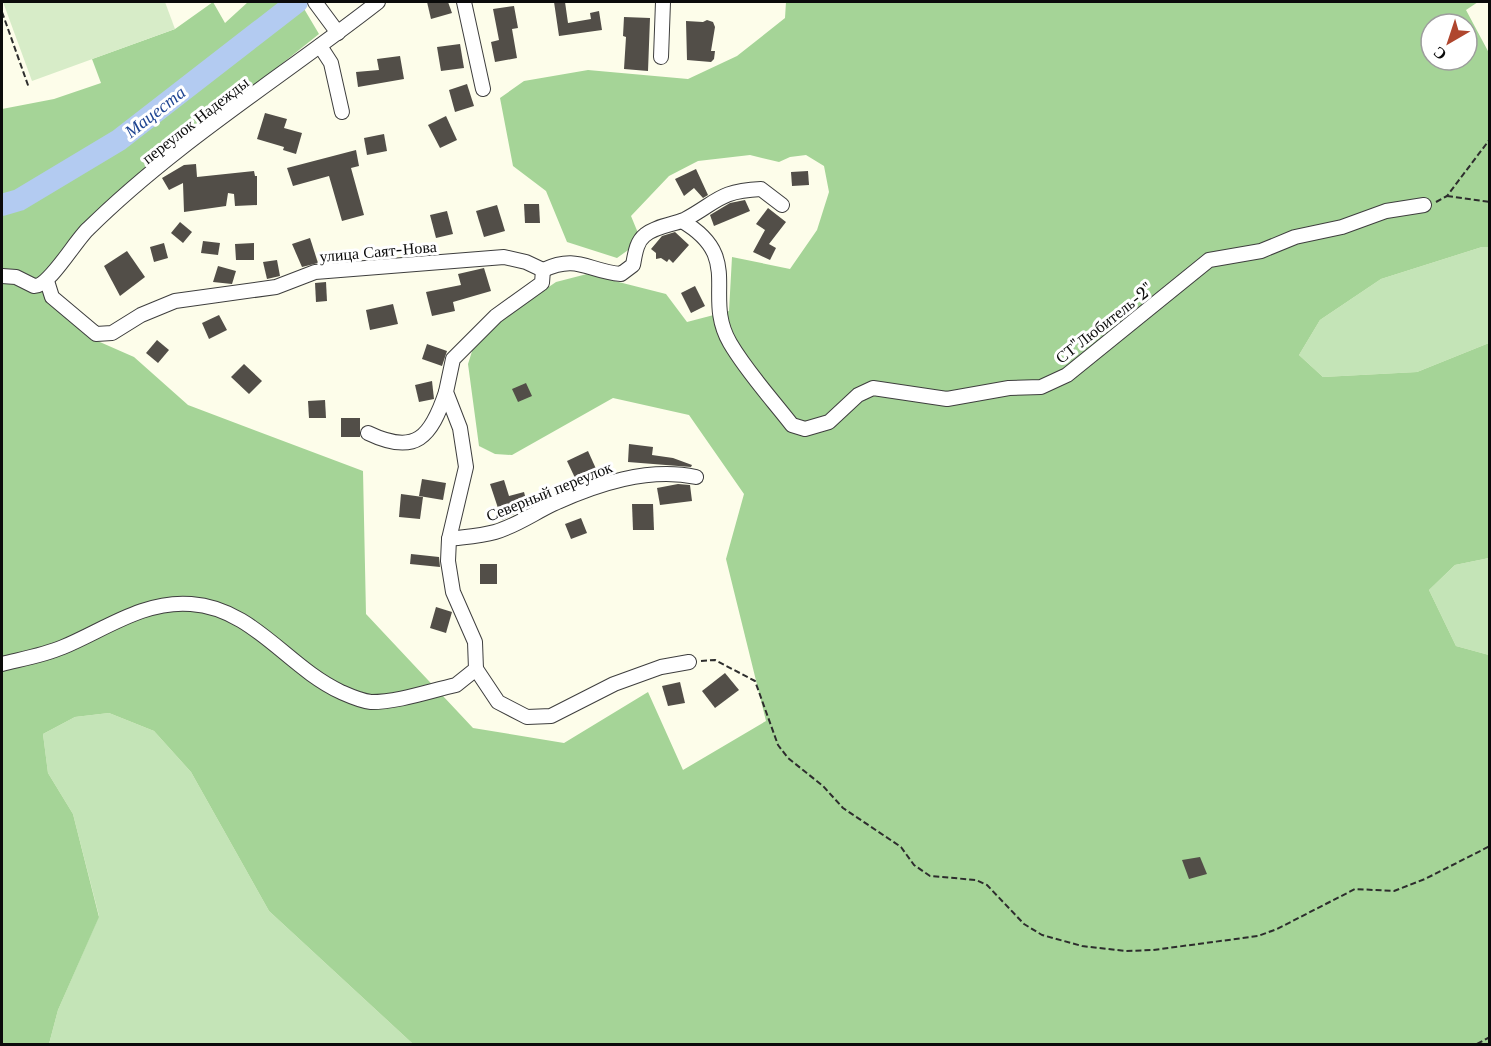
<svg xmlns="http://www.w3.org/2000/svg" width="1491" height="1046" font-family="'Libre Baskerville',serif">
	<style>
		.green { fill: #c4e4b7 }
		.forest { fill: #a5d497; fill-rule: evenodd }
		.pitch { fill: #d7ecc8 }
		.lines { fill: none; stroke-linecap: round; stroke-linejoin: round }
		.river { stroke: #b3cbf1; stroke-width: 22 }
		.building { fill: #524e48 }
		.minor-casing { stroke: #3e3e3e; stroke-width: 16 }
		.path { stroke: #2d2d2d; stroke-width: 2; stroke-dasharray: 6 3; stroke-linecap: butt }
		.minor { stroke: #fff; stroke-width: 14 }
		.labels { text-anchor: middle; stroke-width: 6; stroke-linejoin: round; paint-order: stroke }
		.street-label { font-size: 16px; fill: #0b0b0b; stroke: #fff }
		.water-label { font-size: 18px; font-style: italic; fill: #1f4592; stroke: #fff }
	</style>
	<rect width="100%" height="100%" fill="#fdfdea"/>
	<g class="green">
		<path d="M1482,247H1489V343L1417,372L1323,377L1299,355L1320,320L1381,279Z"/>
		<path d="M1489,558V655L1456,646L1429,590L1455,565Z"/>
		<path d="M109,713L154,731L191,772L269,911L413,1044H49L58,1010L99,916L73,814L48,773L43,734L75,717Z"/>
	</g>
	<path class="forest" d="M213,2L225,23L248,2H300L319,34L106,204L45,276L53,302L93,339L134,357L188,405L363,471L366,614L473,728L564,743L648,692L683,770L766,721L726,559L744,494L689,415L613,398L512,455L495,454L479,446L468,364L475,342L502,319L556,282L587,274L666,294L687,322L729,311L732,257L790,269L817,230L829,192L824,166L806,155L790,157L779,162L750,155L698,161L669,176L631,216L638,233L631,248L617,258L567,242L546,191L513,166L500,98L524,81L588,70L688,79L737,56L785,18L786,2H1478L1466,10L1489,53V247H1482L1381,279L1320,320L1299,355L1323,377L1417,372L1489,343V558L1455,565L1429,590L1456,646L1489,655L1490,1044H413L269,911L191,772L154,731L109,713L75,717L43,734L48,773L73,814L99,917L58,1010L49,1044H2V109L54,99L101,83L92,59L175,29ZM1431,24H1467V60H1431Z"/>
	<path class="pitch" d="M3,2H165L175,29L32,81Z"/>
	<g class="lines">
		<path class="river" d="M2,205L19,200L119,140L297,2"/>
	</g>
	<g class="building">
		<path d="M427,2H448L452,13L431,19Z"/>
		<path d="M554,2H565L568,23L591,19L590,13L599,11L602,30L559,36Z"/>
		<path d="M514,6L518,28L512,29L517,58L495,62L491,42L499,40L493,9Z"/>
		<path d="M624,17L650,18L648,71L624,69L626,37L623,36Z"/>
		<path d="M707,20L713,22L715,27L711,51H715L714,59L711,62L687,60L686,21L703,22Z"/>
		<path d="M460,44L464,68L441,71L437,47Z"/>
		<path d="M400,56L404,79L358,87L356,72L379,70L377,59Z"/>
		<path d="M467,84L474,106L455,112L449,90Z"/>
		<path d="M265,113L287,119L284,128L302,133L296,154L283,150L284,147L257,139Z"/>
		<path d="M446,116L457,140L440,148L428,125Z"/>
		<path d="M384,134L387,151L367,155L364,138Z"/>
		<path d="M356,150L359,166L351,168L364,215L342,221L329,176L293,186L287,168Z"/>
		<path d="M196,164L197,177L254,171L255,176H257V205L235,206L234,194L228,193L226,206L184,212L183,183L169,190L162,178L184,165Z"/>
		<path d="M696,169L708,195L703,198L694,188L684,196L675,179Z"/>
		<path d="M808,171L809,185L792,186L791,172Z"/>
		<path d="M745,200L750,211L714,226L710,215L730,203Z"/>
		<path d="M524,204H539L540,223H525Z"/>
		<path d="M497,205L505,231L484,237L476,211Z"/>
		<path d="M768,208L786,222L769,244L776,248L770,260L753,252L765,230L756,224Z"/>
		<path d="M447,211L453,234L436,238L430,215Z"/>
		<path d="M180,222L192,232L183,243L171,233Z"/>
		<path d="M675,232L689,245L673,263L669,259L667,262L661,258L656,259V253L651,249L662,236Z"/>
		<path d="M310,238L318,263L302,267L292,244Z"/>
		<path d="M203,241L220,243L218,255L201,253Z"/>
		<path d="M164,243L168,258L154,262L150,247Z"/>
		<path d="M254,243V260H236L235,244Z"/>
		<path d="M127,251L145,277L120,296L104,266Z"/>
		<path d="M277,260L280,276L267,279L263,262Z"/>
		<path d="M218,266L236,271L232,284L213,282Z"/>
		<path d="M484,268L491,291L453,302L455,311L432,316L426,292L461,285L458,274Z"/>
		<path d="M326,282L327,301L316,302L315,283Z"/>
		<path d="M695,286L705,306L691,313L681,293Z"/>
		<path d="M393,304L398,324L370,330L366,310Z"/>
		<path d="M219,315L227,330L209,339L202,323Z"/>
		<path d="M157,340L169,350L158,363L146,353Z"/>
		<path d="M427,344L447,351L442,366L422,359Z"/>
		<path d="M244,364L262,381L249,394L231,377Z"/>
		<path d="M432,381L434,399L419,402L415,385Z"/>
		<path d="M526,383L532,396L518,402L512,389Z"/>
		<path d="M325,400L326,418H309L308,401Z"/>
		<rect x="341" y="418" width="19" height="19"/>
		<path d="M629,444L653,447L652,455L673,458L692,465L691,467L628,462Z"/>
		<path d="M588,451L597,471L576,480L567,461Z"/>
		<path d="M422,479L446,483L443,500L419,496Z"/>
		<path d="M504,480L509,496L524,492L528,507L502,520L490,484Z"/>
		<path d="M678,484L690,485L692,501L660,505L657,488Z"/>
		<path d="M401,494L423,497L420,519L399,517Z"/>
		<path d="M632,504H653L654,530H633Z"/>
		<path d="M581,518L587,533L571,539L565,524Z"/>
		<path d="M411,554L439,557L440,567L410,564Z"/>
		<rect x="480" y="564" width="17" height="20"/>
		<path d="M436,607L452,612L446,633L430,628Z"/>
		<path d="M725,673L739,690L715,708L702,691Z"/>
		<path d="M680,682L685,703L668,706L662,686Z"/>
		<path d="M1200,857L1207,874L1189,879L1182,860Z"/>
	</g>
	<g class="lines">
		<g class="minor-casing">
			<g id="minor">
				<path d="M315,2L338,33"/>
				<path d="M464,2L483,89"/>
				<path d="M320,46L331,63L342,112"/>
				<path d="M661,57L663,2"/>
				<path d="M682,221C745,258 702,295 730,343C747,372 771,398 792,425L805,429L829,422L858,395L873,388L947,399L1009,388L1041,387L1067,375L1209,260L1261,251L1295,237L1342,227L1386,211L1424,205"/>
				<path d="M543,270C578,254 587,271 621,274L633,265C635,255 636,242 645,235C656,226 672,225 684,220C718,202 718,191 761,189L782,205"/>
				<path d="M2,276L16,277L34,286C49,287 75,241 88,229C175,143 282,77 378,2"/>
				<path d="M47,281L52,297L96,334L112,333L141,315L175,301L276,287L315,272L504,257L526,262L543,270"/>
				<path d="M368,433C416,456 431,437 446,392"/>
				<path d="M449,539C464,537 481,536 495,532C516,526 534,513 553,504C597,484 648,467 696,477"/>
				<path d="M2,664C22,659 44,655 63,647C104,630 144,600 191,604C253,608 287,667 341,692C350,696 361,701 371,702C399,702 429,691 456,685L476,669L475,642L453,592L448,561L449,539L466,467L460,428L446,392L453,359L496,316L542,283L543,270"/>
				<path d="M476,669L498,702L527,717L551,716L614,684L661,667L689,662"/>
			</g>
		</g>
		<g class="path">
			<path d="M2,12L29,88"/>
			<path d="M1447,196L1490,202"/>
			<path d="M1436,202L1447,196L1490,139"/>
			<path d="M701,661L715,660L755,681L778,745L788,758L823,786L843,808L901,847L914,865L930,876L976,880L987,885L1024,924L1042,935L1082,946L1126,951L1153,950L1258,936L1277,929L1355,889L1394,891L1425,879L1490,846"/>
			<path d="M1477,1044L1490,1037"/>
		</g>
		<use href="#minor" class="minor"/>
	</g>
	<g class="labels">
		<g class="street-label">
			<text transform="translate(195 120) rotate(-38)" y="6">переулок Надежды</text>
			<text transform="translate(378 251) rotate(-5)" y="6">улица Саят-Нова</text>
			<text transform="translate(1104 323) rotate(-38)" y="6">СТ"Любитель-2"</text>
			<text transform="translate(549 491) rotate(-22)" y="6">Северный переулок</text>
		</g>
		<g class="water-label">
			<text transform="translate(155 112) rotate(-38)" y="6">Мацеста</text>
		</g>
	</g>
	<rect width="1491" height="1046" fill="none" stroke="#0b0b0b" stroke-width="6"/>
	<g transform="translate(1449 42) rotate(219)"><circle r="28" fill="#ffffff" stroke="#9d9d9d" stroke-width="1.5"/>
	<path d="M0-4.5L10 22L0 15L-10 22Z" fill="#af462e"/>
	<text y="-9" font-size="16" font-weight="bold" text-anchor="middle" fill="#0b0b0b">С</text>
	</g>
</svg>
